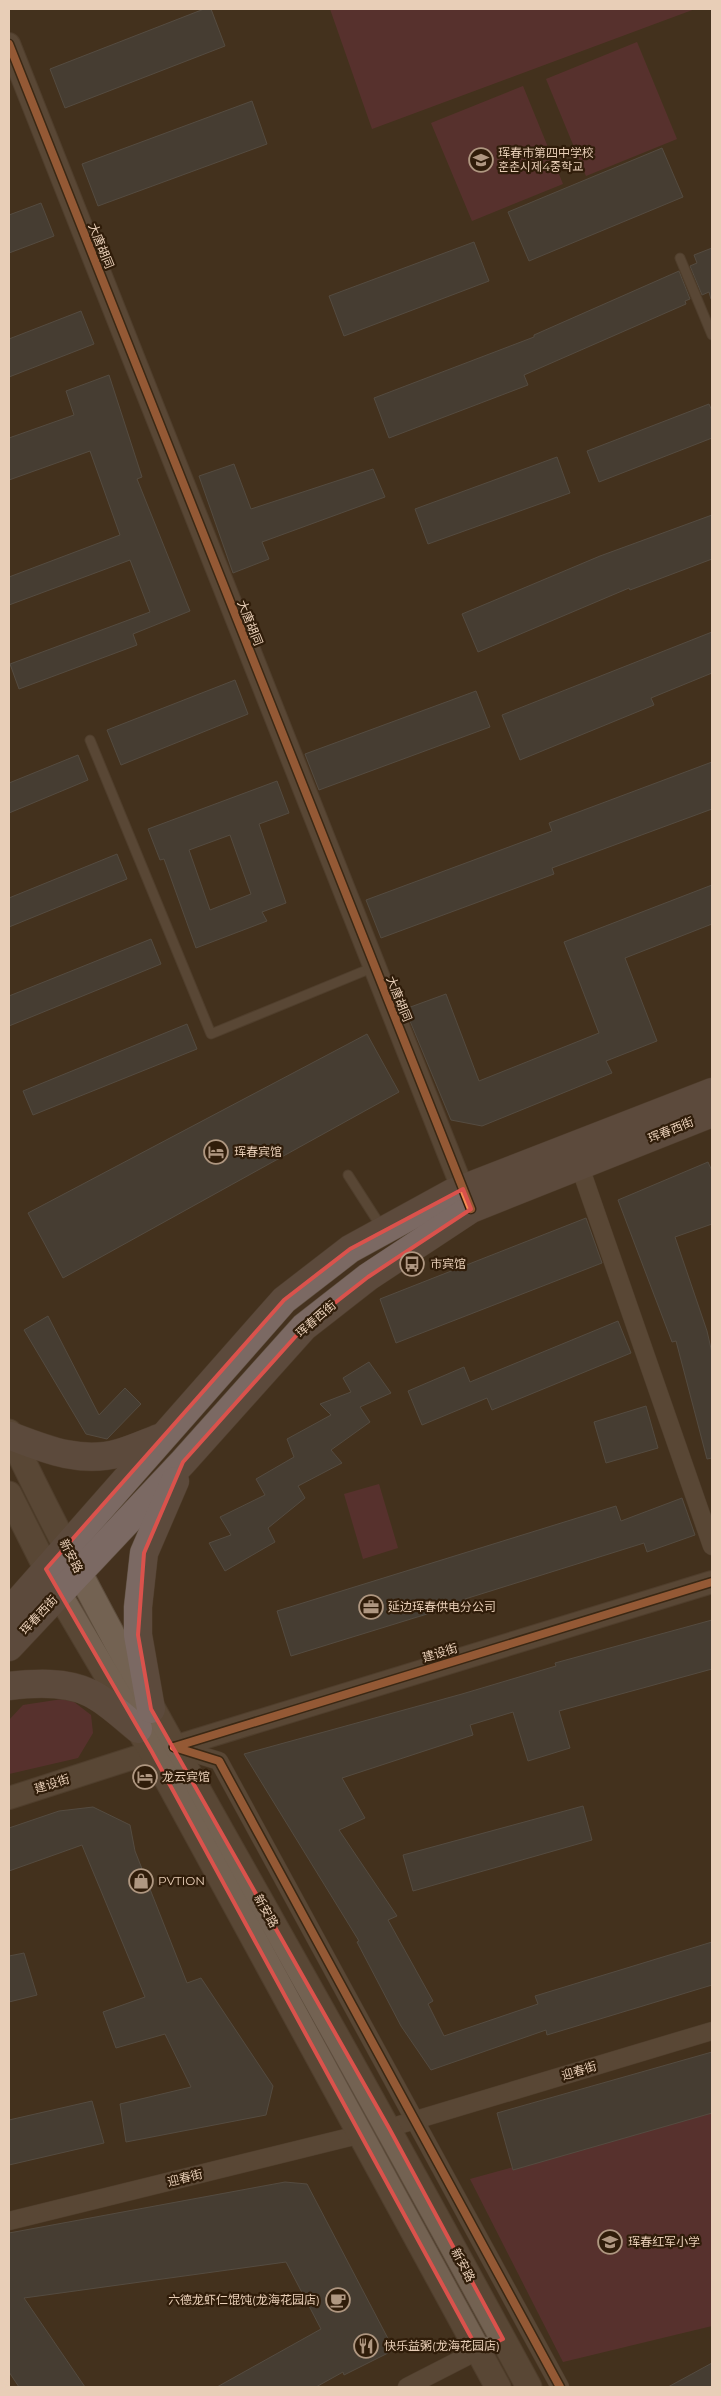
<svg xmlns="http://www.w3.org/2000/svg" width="721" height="2396" font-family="Montserrat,'Noto Sans SC','Noto Sans KR',sans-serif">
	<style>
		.green { fill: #703241 }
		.building { fill: #494c4c; stroke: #696b6b; fill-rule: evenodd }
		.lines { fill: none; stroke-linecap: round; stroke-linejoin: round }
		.service-casing { stroke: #5e4e3e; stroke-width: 11 }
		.minor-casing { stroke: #5e4e3e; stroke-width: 19 }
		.tertiary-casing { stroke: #5e4e3e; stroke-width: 24 }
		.secondary-casing { stroke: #5e4e3e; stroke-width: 27 }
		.primary-casing { stroke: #5e4e3e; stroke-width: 29 }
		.service { stroke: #736252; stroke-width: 9 }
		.minor { stroke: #736252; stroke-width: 18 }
		.tertiary { stroke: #736252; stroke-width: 22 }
		.secondary { stroke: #736252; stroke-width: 25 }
		.primary { stroke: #7b6963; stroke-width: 28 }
		.cycleway-casing { stroke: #301d0a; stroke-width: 11 }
		.cycleway { stroke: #f68b52; stroke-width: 8 }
		.marked { fill: none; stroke: #da524c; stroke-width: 4; stroke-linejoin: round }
		.labels { text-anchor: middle; stroke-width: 4.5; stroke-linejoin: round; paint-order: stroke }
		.poi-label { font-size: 12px; fill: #e8ceb7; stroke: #301d0a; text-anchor: start }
		.street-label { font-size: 12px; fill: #e8ceb7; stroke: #301d0a }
	</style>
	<rect width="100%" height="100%" fill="#44311e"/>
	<g class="green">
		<path d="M330,9H695L372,129Z"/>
		<path d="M637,42L677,139L586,176L546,79Z"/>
		<path d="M523,86L563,184L472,221L431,123Z"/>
		<path d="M379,1484L398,1548L363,1559L344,1494Z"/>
		<path d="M69,1698L91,1715L93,1733L78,1758L9,1774V1720L23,1705Z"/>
		<path d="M712,2112V2326L563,2362L470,2179Z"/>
	</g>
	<g class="building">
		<path d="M204,9H211L225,46L65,108L50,69Z"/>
		<path d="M252,101L267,144L98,206L82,164Z"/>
		<path d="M662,148L683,197L529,261L508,212Z"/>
		<path d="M41,203L54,236L9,253V215Z"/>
		<path d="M474,242L489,281L344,336L329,296Z"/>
		<path d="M712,248V299H711L709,292L702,295L690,266L697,263L694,255Z"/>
		<path d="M679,271L690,299L685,301L686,304L524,375L528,385L389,438L374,398L534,337V335Z"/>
		<path d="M81,311L94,344L9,377V339Z"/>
		<path d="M109,375L142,477L137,479L190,611L133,634L137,645L19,689L10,664L150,612L130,560L9,605V577L120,535L90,451L9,480V438L74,415L66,391Z"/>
		<path d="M709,404L712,411V438L599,482L587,451Z"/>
		<path d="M557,457L570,493L428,544L415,509Z"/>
		<path d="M234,464L251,509L373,469L385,497L262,542L269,559L233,573L199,476Z"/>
		<path d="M712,515V559L630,590L629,588L478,652L462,614L600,556Z"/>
		<path d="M712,632V673L651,698L654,705L520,760L502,715Z"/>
		<path d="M235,680L248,714L121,765L107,730Z"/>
		<path d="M476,691L490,727L319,790L305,754Z"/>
		<path d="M78,755L88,780L9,813V783Z"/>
		<path d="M712,762V809L552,868L554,874L381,938L366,900L552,831L549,823Z"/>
		<path d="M277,781L289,813L259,824L286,903L262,912L267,921L196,948L164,859L160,860L148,829ZM230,835L251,894L210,910L189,850Z"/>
		<path d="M117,854L127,879L9,927V898Z"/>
		<path d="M712,885V924L625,958L657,1041L606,1061L612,1073L482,1126L451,1120L405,1009L446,994L479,1081L599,1033L564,942Z"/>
		<path d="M151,939L161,964L9,1026V996Z"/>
		<path d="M187,1024L197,1049L33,1115L23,1091Z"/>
		<path d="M367,1034L399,1092L63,1278L28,1213Z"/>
		<path d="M708,1162L712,1171V1224L675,1237L707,1331L712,1353V1458L707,1459L676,1341L672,1342L618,1200Z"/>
		<path d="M586,1218L602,1263L396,1343L380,1299Z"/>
		<path d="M48,1316L99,1415L125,1388L141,1404L107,1439L86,1434L24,1330Z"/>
		<path d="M618,1321L631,1353L492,1410L487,1398L422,1425L408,1391L464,1367L470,1382Z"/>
		<path d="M369,1362L391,1393L360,1407L370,1422L331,1450L342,1463L298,1486L305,1498L268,1528L275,1542L225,1571L209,1543L231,1535L220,1517L265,1495L256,1479L294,1457L287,1439L331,1415L320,1404L351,1392L343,1378Z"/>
		<path d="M646,1406L658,1448L606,1463L594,1422Z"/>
		<path d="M682,1498L695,1535L647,1552L644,1543L465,1599L466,1602L291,1656L277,1611L616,1506L621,1521Z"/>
		<path d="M712,1620V1669L559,1711L570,1748L528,1761L513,1712L470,1725L473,1735L342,1778L365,1818L339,1830L397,1916L388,1920L433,2001L428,2004L444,2036L538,2004L535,1996L712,1942V1985L547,2035L546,2030L431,2070L401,2026L357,1942L359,1941L244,1754L462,1694L556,1666L555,1663Z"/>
		<path d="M583,1806L592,1840L413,1891L403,1855Z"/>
		<path d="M93,1807L130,1825L135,1851L187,1983L201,1978L273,2086L266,2115L126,2142L120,2104L191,2087L165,2034L116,2048L103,2012L145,1997L82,1845L9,1871V1828L59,1811Z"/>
		<path d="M24,1953L37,1995L9,2002V1956Z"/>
		<path d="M712,2052V2113L513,2170L497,2113Z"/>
		<path d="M92,2101L104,2143L9,2165V2120Z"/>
		<path d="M285,2182L307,2184L394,2350L344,2375L343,2372L316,2387H217L321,2329L286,2262L24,2298L85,2387H19L9,2372V2233Z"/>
		<path d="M712,2363V2387H668Z"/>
	</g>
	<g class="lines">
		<g class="service-casing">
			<g id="service">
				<path d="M680,258L712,335"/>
				<path d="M90,740L211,1034L374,967"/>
				<path d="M348,1175L382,1228"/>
			</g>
		</g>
		<g class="minor-casing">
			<g id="minor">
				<path d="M580,1167L712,1546"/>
				<path d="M174,1747L219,1761L560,2387"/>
				<path d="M389,2128L712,2031"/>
				<path d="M9,2221L362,2134"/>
				<path d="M407,2387L487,2346"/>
			</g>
		</g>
		<g class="tertiary-casing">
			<g id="tertiary">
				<path d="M9,44L469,1205"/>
				<path d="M174,1747L712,1582"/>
				<path d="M9,1798L152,1752"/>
			</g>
		</g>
		<g class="secondary-casing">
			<g id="secondary">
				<path d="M9,1432C89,1600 182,1761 273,1923C360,2077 445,2232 529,2387"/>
				<path d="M9,1494L59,1594L152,1752L498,2387"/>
			</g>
		</g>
		<g class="primary-casing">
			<g id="primary">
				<path d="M11,1436C45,1449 81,1464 119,1453C133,1449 146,1443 159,1438"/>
				<path d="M9,1612L284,1300L350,1249L452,1193L712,1092"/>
				<path d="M9,1647L183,1462L304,1327L368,1277L471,1209L712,1113"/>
				<path d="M9,1686C34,1683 66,1681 90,1693C107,1701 123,1717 138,1729"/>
				<path d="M151,1709L138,1635V1607L144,1553L175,1481"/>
			</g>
		</g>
		<use href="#service" class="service"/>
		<use href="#minor" class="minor"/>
		<use href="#tertiary" class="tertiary"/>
		<use href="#secondary" class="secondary"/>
		<use href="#primary" class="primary"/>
		<g class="cycleway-casing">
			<g id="cycleway">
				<path d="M9,44L471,1209"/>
				<path d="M174,1747L219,1761L560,2387"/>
				<path d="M174,1747L712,1582"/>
			</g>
		</g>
		<use href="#cycleway" class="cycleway"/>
	</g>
	<path d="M0 0H721V2396H0ZM463,1189L471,1209L368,1277L304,1327L183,1462L144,1553L138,1635L151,1709L389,2128L503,2339L478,2350L152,1752L46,1569L284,1300L350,1249Z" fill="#44311e" fill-opacity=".55" fill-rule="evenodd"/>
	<path class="marked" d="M463,1189L471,1209L368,1277L304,1327L183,1462L144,1553L138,1635L151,1709L389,2128L503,2339L478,2350L152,1752L46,1569L284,1300L350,1249Z"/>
	<defs>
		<g id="school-ring" transform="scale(1.25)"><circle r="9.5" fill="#301d0a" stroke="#af9781" stroke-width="1.5"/><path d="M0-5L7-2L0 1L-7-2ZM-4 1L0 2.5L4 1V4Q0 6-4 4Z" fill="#af9781"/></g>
		<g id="hotel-ring" transform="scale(1.25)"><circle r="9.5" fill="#301d0a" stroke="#af9781" stroke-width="1.5"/><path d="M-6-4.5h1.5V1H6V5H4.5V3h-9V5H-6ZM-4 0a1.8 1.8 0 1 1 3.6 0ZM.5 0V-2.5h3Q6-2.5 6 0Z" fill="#af9781"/></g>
		<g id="bus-ring" transform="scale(1.25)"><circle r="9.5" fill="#301d0a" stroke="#af9781" stroke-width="1.5"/><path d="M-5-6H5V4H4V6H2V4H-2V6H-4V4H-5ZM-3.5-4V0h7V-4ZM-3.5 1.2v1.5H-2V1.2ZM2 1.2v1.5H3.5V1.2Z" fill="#af9781"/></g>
		<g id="office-ring" transform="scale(1.25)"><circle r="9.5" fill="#301d0a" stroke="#af9781" stroke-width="1.5"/><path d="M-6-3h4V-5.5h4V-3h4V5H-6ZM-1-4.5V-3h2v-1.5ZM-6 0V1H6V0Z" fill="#af9781"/></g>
		<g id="shop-ring" transform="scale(1.25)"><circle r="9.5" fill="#301d0a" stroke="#af9781" stroke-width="1.5"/><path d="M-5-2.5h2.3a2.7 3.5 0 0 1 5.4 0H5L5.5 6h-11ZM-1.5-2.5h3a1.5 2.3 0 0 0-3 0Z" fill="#af9781"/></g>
		<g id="cafe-ring" transform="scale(1.25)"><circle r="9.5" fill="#301d0a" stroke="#af9781" stroke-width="1.5"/><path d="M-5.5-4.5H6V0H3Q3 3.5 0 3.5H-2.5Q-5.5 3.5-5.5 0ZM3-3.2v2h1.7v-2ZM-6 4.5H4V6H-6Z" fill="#af9781"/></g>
		<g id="restaurant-ring" transform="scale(1.25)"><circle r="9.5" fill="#301d0a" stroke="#af9781" stroke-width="1.5"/><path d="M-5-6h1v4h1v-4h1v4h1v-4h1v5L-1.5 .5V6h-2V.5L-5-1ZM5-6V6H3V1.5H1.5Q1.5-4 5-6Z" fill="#af9781"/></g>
	</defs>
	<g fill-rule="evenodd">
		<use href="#school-ring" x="481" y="160"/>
		<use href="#hotel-ring" x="216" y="1152"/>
		<use href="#bus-ring" x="412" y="1264"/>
		<use href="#office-ring" x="371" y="1607"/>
		<use href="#hotel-ring" x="145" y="1777"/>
		<use href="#shop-ring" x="141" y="1881"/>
		<use href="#school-ring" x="610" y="2242"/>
		<use href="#cafe-ring" x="338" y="2300"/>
		<use href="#restaurant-ring" x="366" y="2346"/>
	</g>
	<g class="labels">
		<g class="poi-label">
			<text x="498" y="157">珲春市第四中学校<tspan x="498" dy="14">훈춘시제4중학교</tspan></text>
			<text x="234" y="1156">珲春宾馆</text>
			<text x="430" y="1268">市宾馆</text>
			<text x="388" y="1611">延边珲春供电分公司</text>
			<text x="162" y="1781">龙云宾馆</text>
			<text x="158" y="1885">PVTION</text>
			<text x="628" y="2246">珲春红军小学</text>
			<text x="320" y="2304" text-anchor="end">六德龙虾仁馄饨(龙海花园店)</text>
			<text x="384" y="2350">快乐益粥(龙海花园店)</text>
		</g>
		<g class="street-label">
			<text transform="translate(101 246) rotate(68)" y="4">大唐胡同</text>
			<text transform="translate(250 623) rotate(68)" y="4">大唐胡同</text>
			<text transform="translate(399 999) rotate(68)" y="4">大唐胡同</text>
			<text transform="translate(671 1130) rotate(-22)" y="4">珲春西街</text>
			<text transform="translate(316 1319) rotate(-41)" y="4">珲春西街</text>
			<text transform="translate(71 1556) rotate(63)" y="4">新安路</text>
			<text transform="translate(39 1615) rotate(-47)" y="4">珲春西街</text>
			<text transform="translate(440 1653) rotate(-17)" y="4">建设街</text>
			<text transform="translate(52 1784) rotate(-18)" y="4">建设街</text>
			<text transform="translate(266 1911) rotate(61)" y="4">新安路</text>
			<text transform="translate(579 2071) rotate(-17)" y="4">迎春街</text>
			<text transform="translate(185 2178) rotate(-14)" y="4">迎春街</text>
			<text transform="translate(463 2265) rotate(62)" y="4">新安路</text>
		</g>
	</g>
	<rect width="721" height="2396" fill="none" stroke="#e8ceb7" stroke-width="20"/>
</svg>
